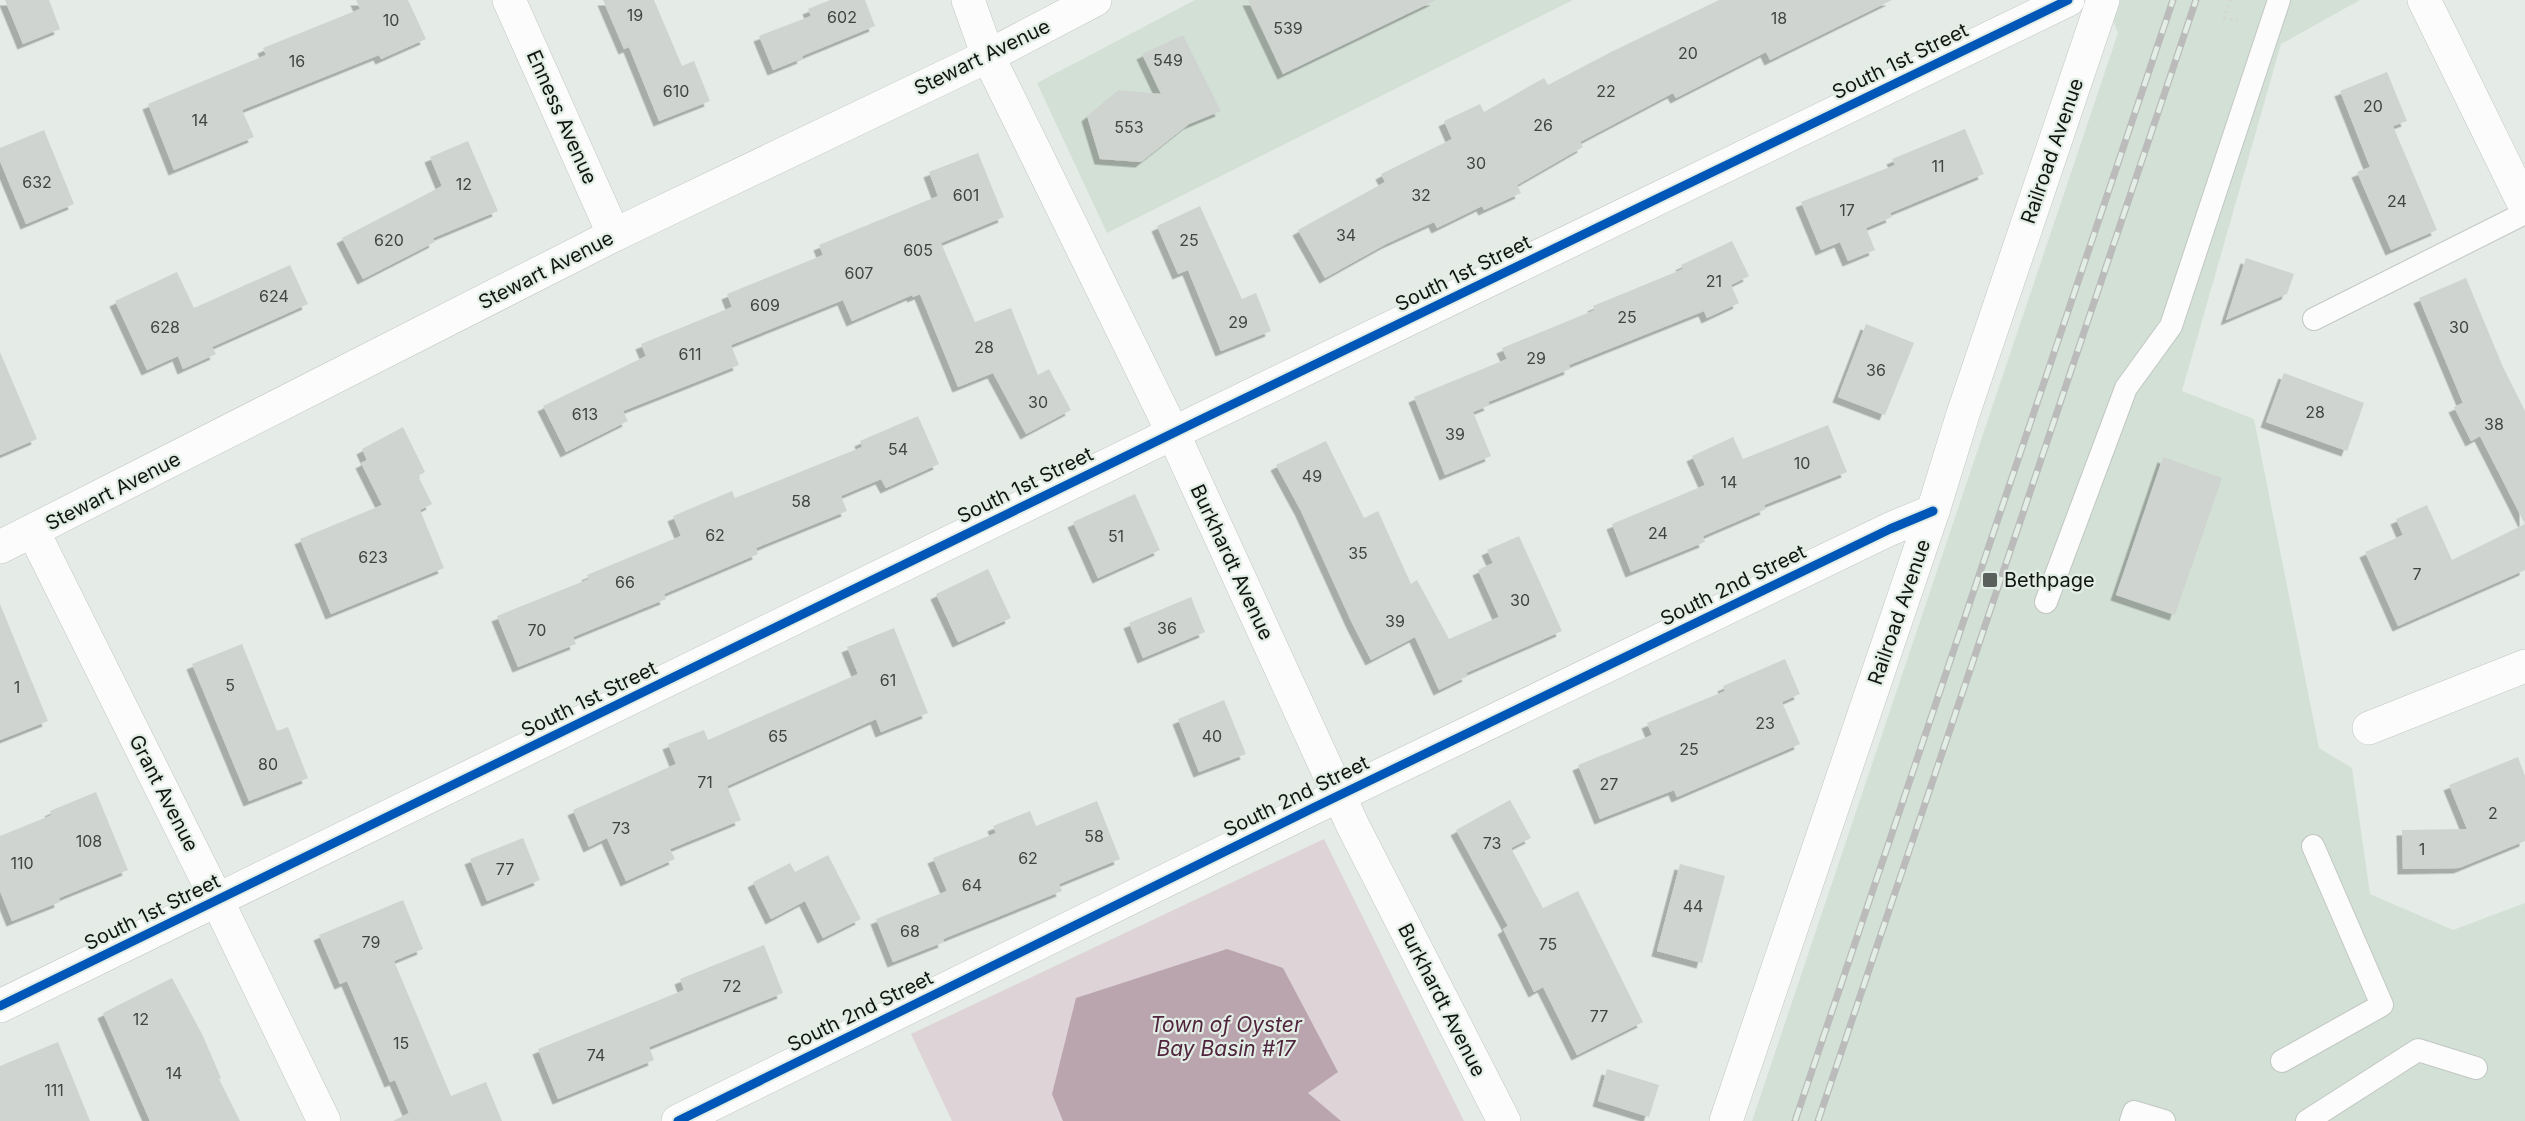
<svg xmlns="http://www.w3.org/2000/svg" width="2525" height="1121" font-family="Inter,sans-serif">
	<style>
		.built { fill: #d3e0d6 }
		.green { fill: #ded3d7 }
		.water { fill: #baa5af }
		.building { fill: #d0d4d1; filter: url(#shadow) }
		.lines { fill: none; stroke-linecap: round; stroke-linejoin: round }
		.service-casing { stroke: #c2c7c3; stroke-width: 24 }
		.minor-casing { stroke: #c2c7c3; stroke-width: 34 }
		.secondary-casing { stroke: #c2c7c3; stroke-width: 34 }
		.path { stroke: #d4d6d4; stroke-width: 4; stroke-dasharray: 1.5 4.5; stroke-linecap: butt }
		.service { stroke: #fbfcfb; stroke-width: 22 }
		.minor { stroke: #fbfcfb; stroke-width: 33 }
		.secondary { stroke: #fbfcfb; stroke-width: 33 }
		.rail-casing { stroke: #babbba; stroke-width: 7 }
		.rail { stroke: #e2eee5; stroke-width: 4.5; stroke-dasharray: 14; stroke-linecap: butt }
		.cycleway-casing { stroke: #e2eee5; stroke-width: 13 }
		.cycleway { stroke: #0057b8; stroke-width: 9 }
		.poi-dot { fill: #5b605c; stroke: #e2eee5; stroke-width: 2 }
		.labels { text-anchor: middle; stroke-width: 4.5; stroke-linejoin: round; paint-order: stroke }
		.number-label { font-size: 16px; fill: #414542 }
		.street-label { font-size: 20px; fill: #111512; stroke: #e2eee5 }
		.poi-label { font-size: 20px; fill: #111512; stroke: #e2eee5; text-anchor: start }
		.water-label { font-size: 21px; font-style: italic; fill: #51243d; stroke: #e2eee5 }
	</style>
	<defs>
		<filter id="shadow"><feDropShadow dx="-5.5" dy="5.5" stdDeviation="0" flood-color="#0004"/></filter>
	</defs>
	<rect width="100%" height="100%" fill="#e5ebe6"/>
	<g class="built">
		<path d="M1195,0H1573L1107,233L1037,83Z"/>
		<path d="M2105,0H2360L2281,44L2182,391L2254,419L2319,748L2352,768L2370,894L2453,930L2525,903V1121H1752L2118,33Z"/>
	</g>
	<path class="green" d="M1324,839L1464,1121H952L911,1034Z"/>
	<path class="water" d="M1227,949L1283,968L1338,1072L1308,1093L1341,1121H1063L1052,1094L1076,998Z"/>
	<g class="building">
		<path d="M5,0H49L60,29L23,44Z"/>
		<path d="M356,0H408L426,39L381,59L379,55L242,110L254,137L174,170L148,104L266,55L263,48L360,9Z"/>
		<path d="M603,0H654L682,66L694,61L710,101L659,121L629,47L624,49Z"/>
		<path d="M830,0H865L875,26L802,56L803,58L773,70L759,36L811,16L808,9Z"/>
		<path d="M1248,0H1436L1283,74Z"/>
		<path d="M1719,0H1892L1770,60L1766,52L1676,98L1673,93L1580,142L1583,147L1517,185L1521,193L1484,210L1482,206L1437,228L1434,222L1386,244L1325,278L1298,230L1385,182L1381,174L1452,139L1444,121L1480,104L1484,112L1544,78L1548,85L1611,52Z"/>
		<path d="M1183,35L1221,111L1189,124L1141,162L1100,159L1087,116L1119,90L1161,94L1142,54Z"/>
		<path d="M2387,72L2407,121L2393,126L2437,230L2391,250L2357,172L2370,167L2340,91Z"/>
		<path d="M1965,129L1984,174L1890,213L1892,217L1866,228L1875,250L1848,261L1840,242L1821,250L1801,202L1895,165L1892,159Z"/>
		<path d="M44,130L74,204L26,224L0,161V148Z"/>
		<path d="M468,141L498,211L433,238L435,242L363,279L342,238L442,186L430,157Z"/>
		<path d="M978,153L1004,217L941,243L975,322L1011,308L1038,375L1049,369L1071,410L1026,434L993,373L958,387L920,294L913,297L912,295L852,321L843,300L731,345L739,365L623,411L628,421L566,452L543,406L646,356L641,344L732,307L727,294L823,255L819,245L938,196L929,172Z"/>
		<path d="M1200,206L1242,299L1256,293L1271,331L1221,351L1188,270L1178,274L1157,226Z"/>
		<path d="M1732,241L1749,276L1731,285L1739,303L1707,318L1704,311L1569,365L1570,369L1488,402L1490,405L1473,412L1491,456L1445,475L1414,397L1507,359L1502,348L1595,310L1593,306L1683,269L1681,265Z"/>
		<path d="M2246,258L2294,274L2287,294L2226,320Z"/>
		<path d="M290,265L308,304L212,347L216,354L183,369L178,356L147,370L115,301L177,272L194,308Z"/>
		<path d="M2466,278L2503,367L2525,411V570L2398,626L2365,552L2403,535L2396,519L2427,505L2452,560L2525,524L2480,436L2471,441L2454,407L2463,403L2419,298Z"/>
		<path d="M1866,324L1914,343L1885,415L1838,397Z"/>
		<path d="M0,352L37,439L0,455Z"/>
		<path d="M2284,373L2364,403L2347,451L2266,422Z"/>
		<path d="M918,416L939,464L886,488L881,479L841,496L847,511L756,548L758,554L664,594L666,599L573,637L576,644L518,667L497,616L589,579L587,575L681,536L673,516L732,491L735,498L862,447L860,441Z"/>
		<path d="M1828,425L1847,472L1764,505L1766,509L1703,536L1705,542L1631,572L1612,524L1705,485L1692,456L1733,437L1743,459Z"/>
		<path d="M403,427L425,472L418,476L432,504L420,510L444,568L331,614L300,539L382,505L361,463L367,460L362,449Z"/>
		<path d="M1326,441L1364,518L1378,511L1411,584L1417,580L1449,639L1499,617L1478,570L1493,563L1487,550L1519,536L1562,631L1466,673L1468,676L1439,690L1415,637L1371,660L1352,623L1301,511L1276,465Z"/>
		<path d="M2163,457L2222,478L2175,615L2116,595Z"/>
		<path d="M1135,494L1160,550L1098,578L1073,522Z"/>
		<path d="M988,569L1011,618L958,642L936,594Z"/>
		<path d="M1191,597L1205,632L1143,658L1129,623Z"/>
		<path d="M0,604L48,721L0,740Z"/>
		<path d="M894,628L928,713L881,732L876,719L727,786L741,820L670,849L675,859L626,881L607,838L589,847L573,810L676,764L668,744L704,730L708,740L858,674L847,647Z"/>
		<path d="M242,644L277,731L288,727L308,778L249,801L192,664Z"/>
		<path d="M1785,659L1800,694L1782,702L1800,744L1677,797L1674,790L1600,819L1578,765L1652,735L1647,723L1725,691L1723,686Z"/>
		<path d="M1224,700L1246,754L1199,772L1178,719Z"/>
		<path d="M2518,757L2525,776V841L2459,868L2403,869L2402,830L2467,829L2449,785Z"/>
		<path d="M96,792L128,870L59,898L60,902L12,921L0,891V836L52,815L50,811Z"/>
		<path d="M1510,800L1531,838L1511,848L1543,908L1578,891L1643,1022L1577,1055L1543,987L1534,992L1503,929L1508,926L1456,830Z"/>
		<path d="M1097,801L1120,859L1059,884L1062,891L943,939L944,942L893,962L876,919L947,891L933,858L996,833L993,826L1030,811L1036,826Z"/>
		<path d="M523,838L540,880L487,901L470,859Z"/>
		<path d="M828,855L861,919L823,938L805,901L771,919L753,882L790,863L795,872Z"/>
		<path d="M1680,864L1725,876L1702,963L1657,951Z"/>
		<path d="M403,900L423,949L394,961L451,1096L486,1082L502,1121H393L409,1113L395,1080L390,1082L347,981L340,984L319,935Z"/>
		<path d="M764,945L783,993L649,1047L654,1060L558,1099L538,1049L684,990L680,979Z"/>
		<path d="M172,978L203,1036L221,1078L219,1079L240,1121H150L103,1013Z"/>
		<path d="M58,1042L90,1121H0V1066Z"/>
		<path d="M1607,1069L1659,1085L1649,1117L1598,1101Z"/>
	</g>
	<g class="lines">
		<g class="service-casing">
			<g id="service">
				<path d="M2314,319L2525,213"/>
				<path d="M2046,602L2126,388L2171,326L2279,0"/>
				<path d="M2282,1061L2382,1005L2313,846"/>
				<path d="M2131,1121L2134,1112L2164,1121"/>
				<path d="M2307,1121L2418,1050L2476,1068"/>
			</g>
		</g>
		<g class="minor-casing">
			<g id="minor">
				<path d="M509,0L614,235"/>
				<path d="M968,0L988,56L1173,433L1353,826L1504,1121"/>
				<path d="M2424,0L2525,206"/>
				<path d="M33,531L217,900L324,1121"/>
				<path d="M2369,728L2525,666"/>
				<path d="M0,1006L1200,420L2068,0"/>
				<path d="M678,1121L1313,808L1890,529L1933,511"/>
				<path d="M1726,1121L1933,511L1963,414L2103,0"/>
			</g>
		</g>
		<g class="secondary-casing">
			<path id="secondary" d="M0,547L614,235L988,56L1095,0"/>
		</g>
		<path class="path" d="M2230,0L2225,18L2241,22"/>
		<use href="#service" class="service"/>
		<use href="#minor" class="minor"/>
		<use href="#secondary" class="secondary"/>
		<g class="rail-casing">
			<g id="rail">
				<path d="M1795,1121L2173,0"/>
				<path d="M1818,1121L2196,0"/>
			</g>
		</g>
		<use href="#rail" class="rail"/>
		<g class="cycleway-casing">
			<g id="cycleway">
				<path d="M0,1006L1200,420L2068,0"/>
				<path d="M678,1121L1313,808L1890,529L1933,511"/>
			</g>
		</g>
		<use href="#cycleway" class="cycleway"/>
	</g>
	<rect class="poi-dot" x="1982" y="572" width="16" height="16" rx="3"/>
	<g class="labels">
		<g class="number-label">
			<text x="635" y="21">19</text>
			<text x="842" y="23">602</text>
			<text x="1779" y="24">18</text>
			<text x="391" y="26">10</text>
			<text x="1288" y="34">539</text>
			<text x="1688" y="59">20</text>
			<text x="1168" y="66">549</text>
			<text x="297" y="67">16</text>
			<text x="676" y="97">610</text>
			<text x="1606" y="97">22</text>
			<text x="2373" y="112">20</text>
			<text x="200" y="126">14</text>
			<text x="1543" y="131">26</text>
			<text x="1129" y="133">553</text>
			<text x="1476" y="169">30</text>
			<text x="1938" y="172">11</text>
			<text x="37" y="188">632</text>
			<text x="464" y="190">12</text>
			<text x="966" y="201">601</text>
			<text x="1421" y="201">32</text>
			<text x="2397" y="207">24</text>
			<text x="1847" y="216">17</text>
			<text x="1346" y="241">34</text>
			<text x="389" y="246">620</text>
			<text x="1189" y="246">25</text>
			<text x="918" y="256">605</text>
			<text x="859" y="279">607</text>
			<text x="1714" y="287">21</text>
			<text x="274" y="302">624</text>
			<text x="765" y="311">609</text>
			<text x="1627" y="323">25</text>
			<text x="1238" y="328">29</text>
			<text x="165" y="333">628</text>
			<text x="2459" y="333">30</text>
			<text x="984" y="353">28</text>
			<text x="690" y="360">611</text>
			<text x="1536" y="364">29</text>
			<text x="1876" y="376">36</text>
			<text x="1038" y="408">30</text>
			<text x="2315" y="418">28</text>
			<text x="585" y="420">613</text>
			<text x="2494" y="430">38</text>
			<text x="1455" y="440">39</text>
			<text x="898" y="455">54</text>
			<text x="1802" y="469">10</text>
			<text x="1312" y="482">49</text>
			<text x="1729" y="488">14</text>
			<text x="801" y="507">58</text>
			<text x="1658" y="539">24</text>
			<text x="715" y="541">62</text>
			<text x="1116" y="542">51</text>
			<text x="1358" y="559">35</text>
			<text x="373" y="563">623</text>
			<text x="2417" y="580">7</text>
			<text x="625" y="588">66</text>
			<text x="1520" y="606">30</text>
			<text x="1395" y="627">39</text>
			<text x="1167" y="634">36</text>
			<text x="537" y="636">70</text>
			<text x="888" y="686">61</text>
			<text x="230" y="691">5</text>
			<text x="17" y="693">1</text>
			<text x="1765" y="729">23</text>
			<text x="778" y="742">65</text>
			<text x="1212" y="742">40</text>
			<text x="1689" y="755">25</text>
			<text x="268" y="770">80</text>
			<text x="705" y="788">71</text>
			<text x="1609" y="790">27</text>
			<text x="2493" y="819">2</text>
			<text x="621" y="834">73</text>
			<text x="1094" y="842">58</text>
			<text x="89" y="847">108</text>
			<text x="1492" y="849">73</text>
			<text x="2422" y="855">1</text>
			<text x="1028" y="864">62</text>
			<text x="22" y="869">110</text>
			<text x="505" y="875">77</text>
			<text x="972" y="891">64</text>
			<text x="1693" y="912">44</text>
			<text x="910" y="937">68</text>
			<text x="371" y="948">79</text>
			<text x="1548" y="950">75</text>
			<text x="732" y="992">72</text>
			<text x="1599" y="1022">77</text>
			<text x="141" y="1025">12</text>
			<text x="401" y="1049">15</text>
			<text x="596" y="1061">74</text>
			<text x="174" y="1079">14</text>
			<text x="54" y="1096">111</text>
		</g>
		<g class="street-label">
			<text transform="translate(982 57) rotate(-26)" y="7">Stewart Avenue</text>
			<text transform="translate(1900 61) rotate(-26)" y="7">South 1st Street</text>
			<text transform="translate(562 117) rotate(66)" y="7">Enness Avenue</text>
			<text transform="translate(2052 151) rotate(-71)" y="7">Railroad Avenue</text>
			<text transform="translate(546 270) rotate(-27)" y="7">Stewart Avenue</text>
			<text transform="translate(1463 273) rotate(-26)" y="7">South 1st Street</text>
			<text transform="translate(1025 485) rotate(-26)" y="7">South 1st Street</text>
			<text transform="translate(113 491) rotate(-27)" y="7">Stewart Avenue</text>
			<text transform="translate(1232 562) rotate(65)" y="7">Burkhardt Avenue</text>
			<text transform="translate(1733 585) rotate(-26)" y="7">South 2nd Street</text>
			<text transform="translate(1899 612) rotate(-71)" y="7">Railroad Avenue</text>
			<text transform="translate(589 699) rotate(-26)" y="7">South 1st Street</text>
			<text transform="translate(164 793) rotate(63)" y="7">Grant Avenue</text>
			<text transform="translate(1296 796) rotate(-26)" y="7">South 2nd Street</text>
			<text transform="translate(152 912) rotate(-26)" y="7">South 1st Street</text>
			<text transform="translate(1442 1000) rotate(63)" y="7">Burkhardt Avenue</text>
			<text transform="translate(860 1011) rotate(-26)" y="7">South 2nd Street</text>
		</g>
		<g class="poi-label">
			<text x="2004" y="587">Bethpage</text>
		</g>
		<g class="water-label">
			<text x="1226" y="1032">Town of Oyster<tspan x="1226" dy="24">Bay Basin #17</tspan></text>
		</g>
	</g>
</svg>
